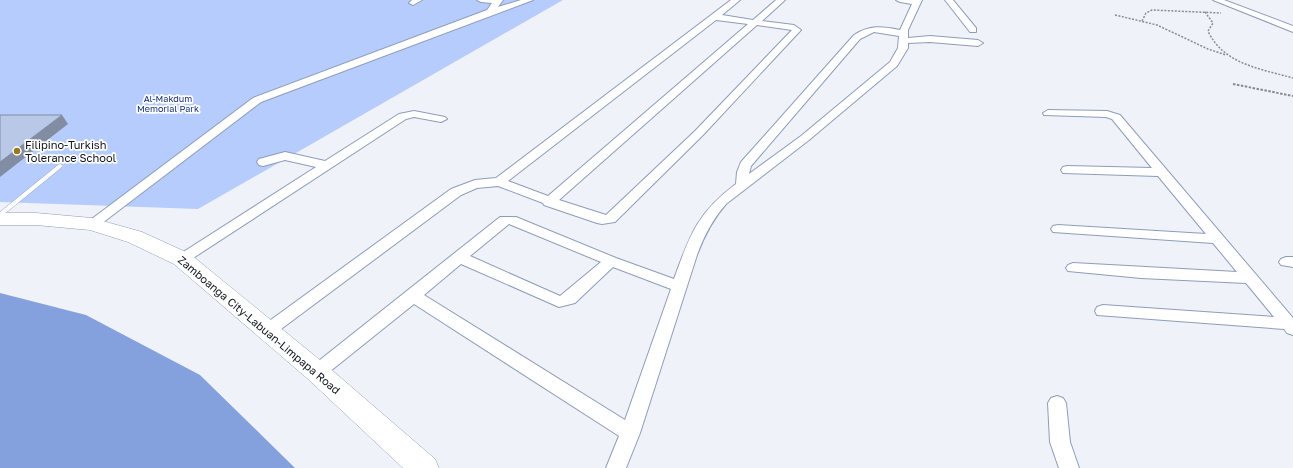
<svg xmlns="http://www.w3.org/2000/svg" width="1293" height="468" font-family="'Golos Text',sans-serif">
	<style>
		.green { fill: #b5ccfc }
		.water { fill: #85a1dd }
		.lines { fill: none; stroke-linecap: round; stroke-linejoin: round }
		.service-casing { stroke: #8e9cba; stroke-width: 1 }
		.minor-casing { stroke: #8e9cba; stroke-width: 2 }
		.primary-casing { stroke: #8e9cba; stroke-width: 1 }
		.path-far1 { stroke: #868a92; stroke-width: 1.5; stroke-dasharray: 2 1.5; stroke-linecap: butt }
		.path { stroke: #868a92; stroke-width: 2; stroke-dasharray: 2.5 1.5; stroke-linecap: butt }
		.service { fill: #fff; fill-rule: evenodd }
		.minor { fill: #fff; fill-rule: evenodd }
		.primary { fill: #fff; fill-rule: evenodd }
		.shaded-wall { fill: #828ca2 }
		.building { fill: #b9c8e7; stroke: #828ca2 }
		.poi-dot { fill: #9a7721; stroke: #fff; stroke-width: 1.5 }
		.labels { text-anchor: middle; stroke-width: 3.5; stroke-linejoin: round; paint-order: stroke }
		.far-park-label { font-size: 9px; fill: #183278; stroke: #fff }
		.poi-label { font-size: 11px; fill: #0d121c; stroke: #fff; text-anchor: start }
		.street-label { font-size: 11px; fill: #0d121c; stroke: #fff }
	</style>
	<rect width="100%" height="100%" fill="#eff3f9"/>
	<path class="green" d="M0,0H563L198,209L0,202Z"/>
	<path class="water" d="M0,293L86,315L200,375L295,468H0Z"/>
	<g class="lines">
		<g class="service-casing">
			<path id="service" d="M60,164L62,165L63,166L62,167L2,216L0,217V212L58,165Z"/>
		</g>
		<g class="minor-casing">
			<g id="minor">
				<path d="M412,0H422L413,5L409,3Z"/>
				<path d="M477,0H503L498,7L521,0H533L261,102L97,227H87L85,224L253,98L487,10L492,3L481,2Z"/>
				<path d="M731,0H740L722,15L753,20L776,0H785L762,21L794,25L801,30L703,135L615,222L602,224L597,223L544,205L543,203L498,186L477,188L461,195L273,335L267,337L261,335L259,331L261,327L451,189L475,180L496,178ZM716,20L748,24L548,196L508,181ZM757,25L792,30L695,131L606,215L559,200Z"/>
				<path d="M896,0H922L908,30V38L930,36L978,40L983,43L978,46L930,42L908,43V48L897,66L809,140L726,204C712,220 704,236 697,255L640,433L626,468H606L619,436L414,304L323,377L317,379L311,377L308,372L311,367L500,217H516L616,258L674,279C690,235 697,213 736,184L737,172L741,162L854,35C869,25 882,26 900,30L912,4L900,2ZM874,32L899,36L898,48L890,62L801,136L749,174L751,166L860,39ZM509,224L601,262L560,296L470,256ZM461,264L559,307L575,303L613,267L671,289L625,420L424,295Z"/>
				<path d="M945,0H953L976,28V32H970Z"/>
				<path d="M1213,0H1224L1293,26V32Z"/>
				<path d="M1048,110L1107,111L1120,115L1293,318V335L1287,333L1284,329L1097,315L1095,311L1097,307L1103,305L1274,317L1246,283L1141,278L1068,271L1066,268L1068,265L1073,263L1237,272L1213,243L1053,232L1051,229L1053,226L1058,225L1206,234L1158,176L1063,173L1061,170L1063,167L1067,166L1152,168L1112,119L1106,117L1044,115L1043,113Z"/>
				<path d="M414,111L445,117L447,119L441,122L414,117L406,119L187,262H177L175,259L177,256L316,167L285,160L263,166L259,165L257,162L259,159L285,152L325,161L399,114Z"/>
				<path d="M1286,257H1293V267L1281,265L1279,262L1281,259Z"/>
				<path d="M1057,396L1063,398L1066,403L1070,442L1079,468H1059L1050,442L1048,403L1051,398Z"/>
			</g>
		</g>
		<g class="primary-casing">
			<path id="primary" d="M0,213H36L92,218L142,232L190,254L326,365L435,459L439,468H403L308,379L174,264L128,242L90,230L36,225H0Z"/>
		</g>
		<g class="path-far1">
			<path d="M1205,12L1213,23L1208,31C1223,64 1261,69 1293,78"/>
			<path d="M1115,15L1157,25L1208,49L1226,55"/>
			<path d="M1142,21L1146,13L1152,10L1221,13"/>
		</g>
		<path class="path" d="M1233,84L1293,96"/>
		<use href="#service" class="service"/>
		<use href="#minor" class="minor"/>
		<use href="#primary" class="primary"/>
	</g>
	<path class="shaded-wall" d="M62,115L68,124L0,177V162Z"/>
	<path class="building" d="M0,115H62L0,162Z"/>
	<circle class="poi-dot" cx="17" cy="151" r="4"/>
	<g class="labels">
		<g class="far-park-label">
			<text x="168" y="102">Al-Makdum<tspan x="168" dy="10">Memorial Park</tspan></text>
		</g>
		<g class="poi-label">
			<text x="25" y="149">Filipino-Turkish<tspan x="25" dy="13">Tolerance School</tspan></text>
		</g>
		<g class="street-label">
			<text transform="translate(259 325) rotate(40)" y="4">Zamboanga City-Labuan-Limpapa Road</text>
		</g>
	</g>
</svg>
